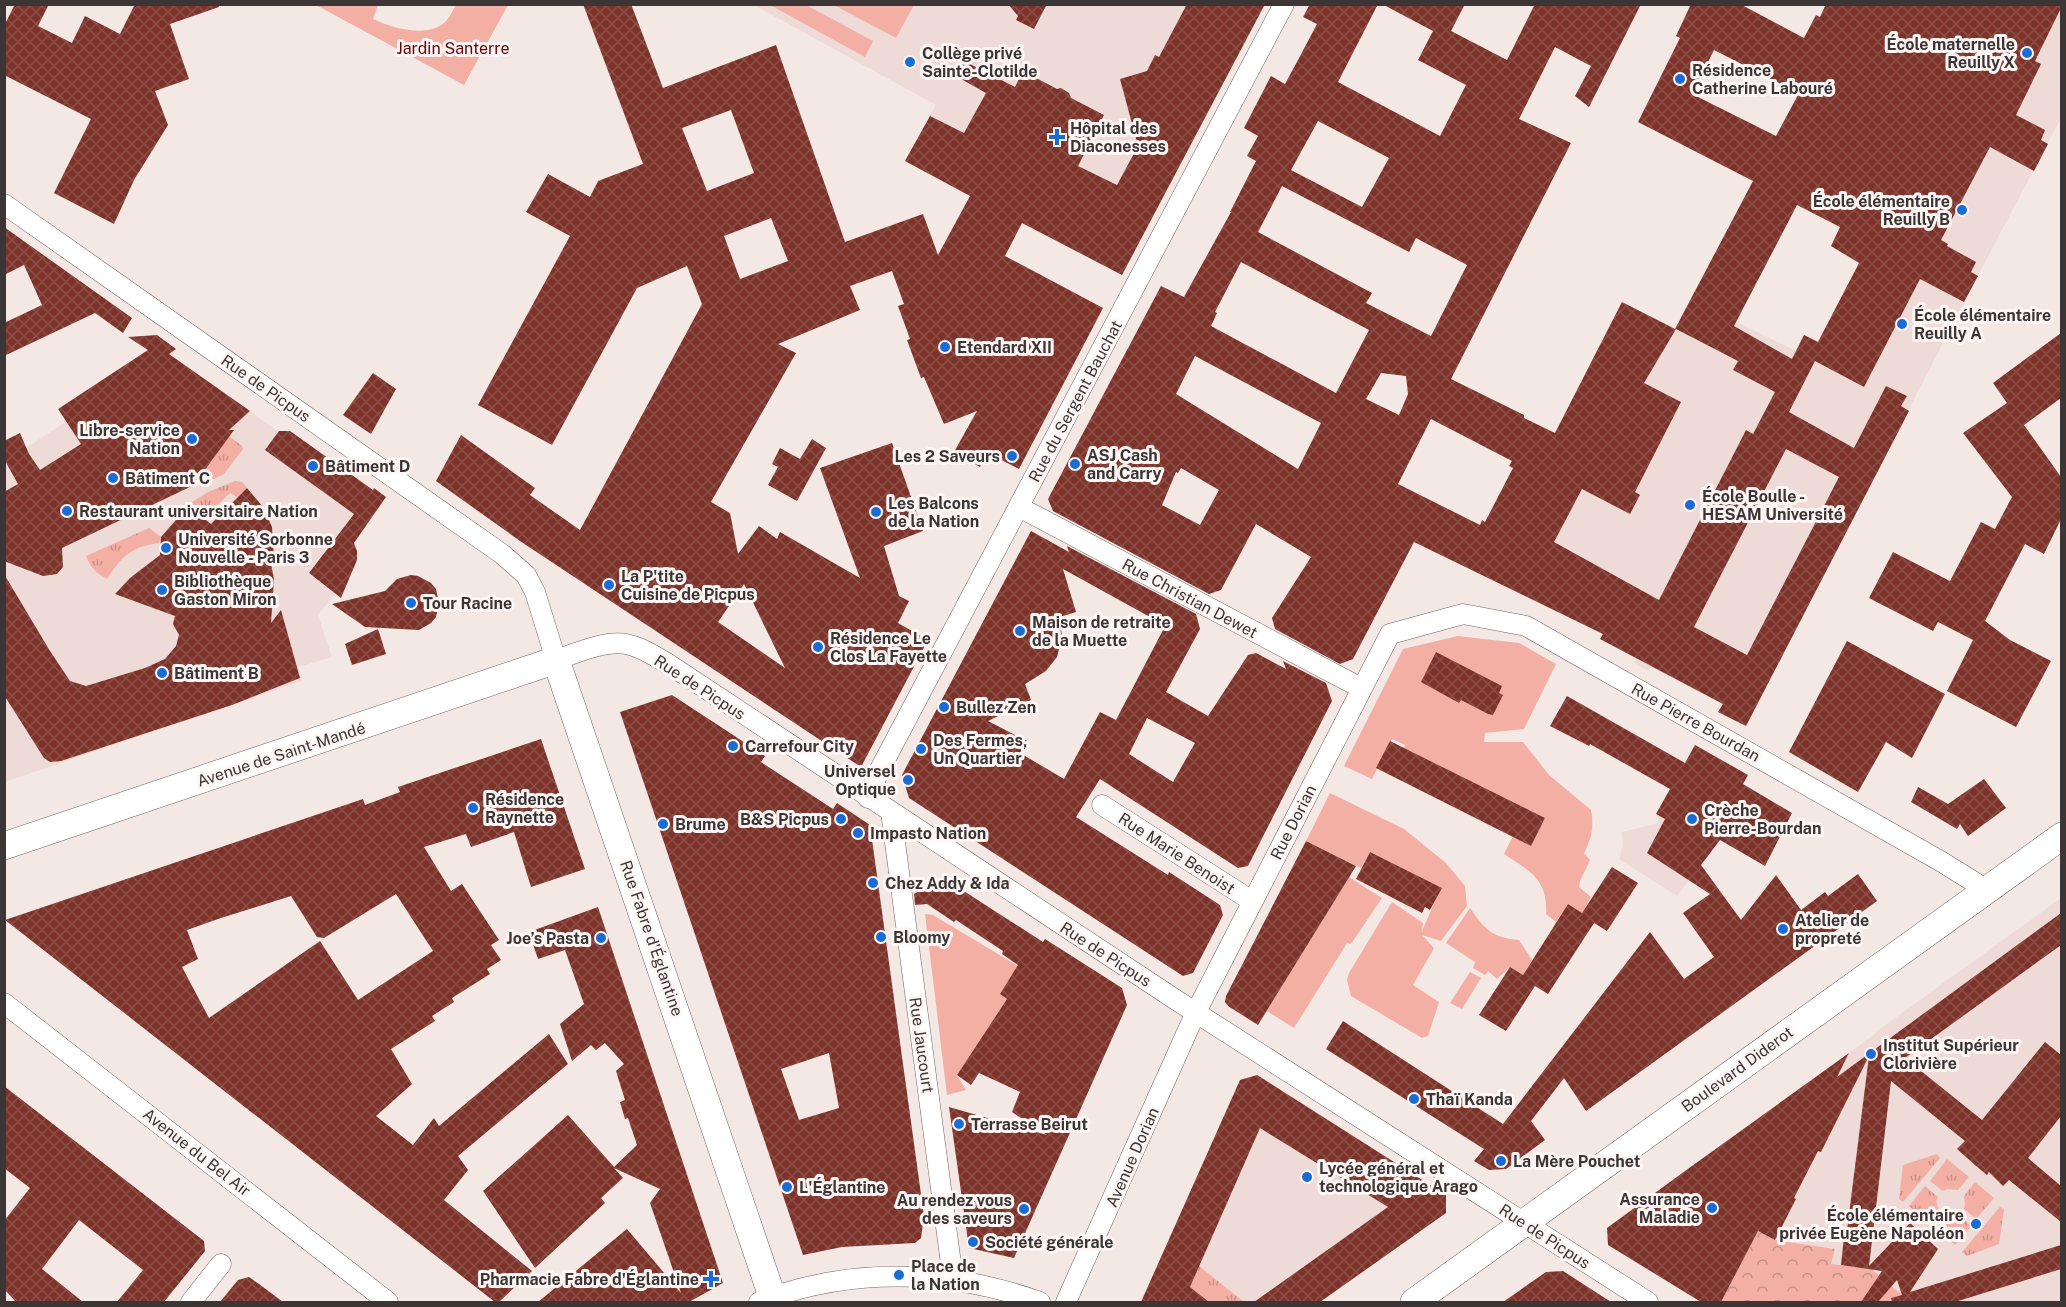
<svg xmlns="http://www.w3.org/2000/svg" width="2066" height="1307" font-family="'Public Sans',sans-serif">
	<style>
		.built { fill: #eedad6 }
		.grass { fill: url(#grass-tufts) }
		.park { fill: url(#park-crowns) }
		.garden { fill: #f3afa3 }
		.building { fill: url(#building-cross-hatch); fill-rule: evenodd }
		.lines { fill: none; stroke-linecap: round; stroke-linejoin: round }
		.street-casing { stroke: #6e6462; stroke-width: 21 }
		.secondary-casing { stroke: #6e6462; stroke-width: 28 }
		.street { stroke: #fff; stroke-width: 20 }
		.secondary { stroke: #fff; stroke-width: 27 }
		.poi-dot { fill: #196bd5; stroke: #fdf6f5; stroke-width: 2 }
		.labels { text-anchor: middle; stroke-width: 6; stroke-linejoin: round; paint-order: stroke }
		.poi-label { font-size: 16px; font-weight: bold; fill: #3b3635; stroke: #fdf6f5; text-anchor: start }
		.park-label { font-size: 16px; fill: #680000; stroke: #fdf6f5 }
		.street-label { font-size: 16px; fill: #3b3635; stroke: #fdf6f5 }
	</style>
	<defs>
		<pattern id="grass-tufts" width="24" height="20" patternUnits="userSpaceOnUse" patternTransform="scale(1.5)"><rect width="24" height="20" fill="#f3afa3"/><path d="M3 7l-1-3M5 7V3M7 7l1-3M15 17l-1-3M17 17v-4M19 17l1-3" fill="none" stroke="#c68f86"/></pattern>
		<pattern id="park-crowns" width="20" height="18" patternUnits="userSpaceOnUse" patternTransform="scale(1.5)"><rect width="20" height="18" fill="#f3afa3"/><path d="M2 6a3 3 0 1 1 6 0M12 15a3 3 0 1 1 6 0" fill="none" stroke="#c68f86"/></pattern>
		<pattern id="building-cross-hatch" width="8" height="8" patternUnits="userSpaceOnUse" patternTransform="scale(1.5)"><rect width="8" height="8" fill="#7d3329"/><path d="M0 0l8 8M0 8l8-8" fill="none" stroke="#8b5048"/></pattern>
	</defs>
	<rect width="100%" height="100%" fill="#f4e8e5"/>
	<g class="built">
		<path d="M754,5H1265L1122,275L905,161L936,105Z"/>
		<path d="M2017,5H2061V118L1964,302L1746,726L1718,712L1722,704L1651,667L1648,671L1634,663L1636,659L1600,639L1602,634L1483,576L1622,302L1721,351L1737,322L1796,351L1804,335L1837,350Z"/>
		<path d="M169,354L279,432L354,513L308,573L335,594L318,615L332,657L298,667L302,681L5,782V463L27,451L26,448Z"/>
		<path d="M1695,745L1748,775L1718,832L1716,845L1677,896L1619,859L1623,846L1622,832L1659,823L1656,814Z"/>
		<path d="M2061,898V1302H1904L1901,1294L1881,1299L1872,1290L1880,1277L1873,1270L1831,1264L1835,1249L1775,1240L1758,1231L1849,1053L1875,1034L1877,1031Z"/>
		<path d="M1257,1075L1446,1195V1213L1320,1302H1141L1240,1080Z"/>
	</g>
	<g class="grass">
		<path d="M229,436L242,446L243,449L224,474L214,479L204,472Z"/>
		<path d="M235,481L242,482L247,488L237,497L230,493L206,516L197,513L189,504L208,492Z"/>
		<path d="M149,528L161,537L159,543C131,547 122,556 107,579C96,573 91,568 86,556Z"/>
		<path d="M1937,1154L1940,1158L1903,1202L1899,1199L1903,1165Z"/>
		<path d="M1947,1159L1969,1177L1958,1190L1947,1189L1943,1191L1930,1181Z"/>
		<path d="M1975,1182L1994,1198L1976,1219L1964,1209L1965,1204L1964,1196Z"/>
		<path d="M1925,1186L1938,1197L1936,1202L1940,1212L1929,1224L1909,1206Z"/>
		<path d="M2000,1207L2004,1209L1999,1244L1967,1256L1962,1252Z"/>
		<path d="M1959,1215L1971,1226L1955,1245L1936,1229L1945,1217Z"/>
		<path d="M1199,1266L1244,1302H1209L1190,1287Z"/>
	</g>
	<path class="park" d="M1758,1231L1775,1240L1835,1249L1831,1264L1872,1269L1880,1277L1870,1290L1881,1298L1891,1286L1901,1294L1904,1302H1721Z"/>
	<g class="garden">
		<path d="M316,5H378L373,19C392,28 429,39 446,21C450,17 453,10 456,5H508L464,85Z"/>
		<path d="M770,5H806L873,41L865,57Z"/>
		<path d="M834,5H914L896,38Z"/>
		<path d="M1458,636L1519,643L1556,664L1524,729L1485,733L1484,742H1523L1549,775L1591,810C1594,827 1592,838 1584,853L1590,860L1580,881L1579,887L1591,897L1582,913L1568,904L1556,922L1546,914C1548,880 1530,871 1504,854L1513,836L1531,845L1545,818L1404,748L1405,745L1392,739L1372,779L1344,766L1403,649Z"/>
		<path d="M1330,793L1404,829L1446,863L1465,886L1467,906L1441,941L1422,935L1434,948L1413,985L1439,1002L1428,1036L1422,1038L1351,996L1347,980L1349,973L1392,902L1423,923L1422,931L1441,888L1370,852L1361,868L1306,841Z"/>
		<path d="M1349,877L1382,898L1351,944L1347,943L1294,1028L1267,1011Z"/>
		<path d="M1470,908C1484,929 1493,938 1519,940L1532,960L1523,975L1510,967L1497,979L1488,971L1485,975L1473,968L1475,962L1446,943Z"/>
		<path d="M925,914L933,915L1018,966L1000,994L1007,999L957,1075L966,1090L947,1095Z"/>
		<path d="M1470,972L1481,978L1462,1009L1450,1003Z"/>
	</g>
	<g class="building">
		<path d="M15,4H49L38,26L72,43L85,16L120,34L135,4H218L219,7L170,24L189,79L155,91L168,125L134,180L114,224L54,193L91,119L4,75V26Z"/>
		<path d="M583,4H631L663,88L776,45L845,242L923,214L938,255L970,196L905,161L930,116L964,133L986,93L954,75L962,60L1015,87L1023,71L1057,89L1061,88L1069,93L1071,98L1104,115L1078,166L1117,185L1138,146L1120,79L1147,71L1155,55L1159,57L1187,4H1265L1122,275L1022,223L1005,256L1103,308L1019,469L986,452L980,467L954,452L977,411L944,424L924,377L921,378L907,340L910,339L898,306L904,304L892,271L850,286L860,310L778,344L796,353L711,502L730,513L738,554L759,526L777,539L780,532L860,578L820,468L892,443L923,531L884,546L899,596L909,601L898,623L928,640L861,767L520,541L436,481L461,435L535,488L530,495L580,530L702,304L687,266L637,288L552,445L478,405L570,236L526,212L548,174L590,197L598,181L643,164ZM731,110L754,173L707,191L682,128ZM771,218L788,261L740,279L724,236ZM744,584L785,668L718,622Z"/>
		<path d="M1008,4H1047L1034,29L1016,20L1018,16Z"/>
		<path d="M1310,4H1378L1338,82L1440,136L1466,85L1418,60L1433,31L1382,4H1465L1451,31L1507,60L1535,4H1641L1589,107L1575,96L1591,66L1555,47L1519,119L1571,143L1451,379L1524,415V418L1555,433L1622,302L1675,329L1753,181L1638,122L1680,38L1676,36L1691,4H1740L1804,38L1816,15L1820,17L1826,4H2061V8L2035,61L2041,64L2016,115L2045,130L2041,140L2048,144L2034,171L1990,147L1941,240L1948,244L1947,246L1976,262L1971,272L1978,276L1964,302L1920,279L1864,387L1815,361L1789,412L1854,448L1886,386L1907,396L1901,406L1909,411L1746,726L1718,712L1723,704L1600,639L1603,634L1414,542L1353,659L1340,664L1275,629L1272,618L1311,557L1256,524L1221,590L1209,594L1053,511L1048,499L1161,286L1184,297L1231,212H1230L1256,161L1247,156L1258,136L1244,128L1271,76L1285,84L1298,60L1317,24L1303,17ZM1714,50L1799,93L1776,136L1692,94ZM1318,121L1389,158L1362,207L1291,170ZM1282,186L1409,252L1416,238L1467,265L1431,336L1366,303L1372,293L1258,232ZM1797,205L1840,227L1831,246L1859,263L1818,342L1804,335L1792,359L1734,326ZM1241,262L1369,330L1336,393L1211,326L1217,313L1215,312ZM1676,329L1738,361L1733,370L1775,392L1753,434L1746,430L1659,600L1554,542L1582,489L1630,514L1640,495L1635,492L1681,402L1644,383ZM1195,356L1321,423L1298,469L1176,394ZM1381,373L1406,376L1408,394L1399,415L1366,399ZM1431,419L1512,461L1509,466L1513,468L1485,522L1482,520L1480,525L1398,484ZM1786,449L1839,477L1747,655L1694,627ZM1181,468L1219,490L1200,525L1162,505L1176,472L1178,473Z"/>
		<path d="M4,227L132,318L123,333L95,313L4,356V323L42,305L24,265L4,275Z"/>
		<path d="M2061,333V398L2024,425L2061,477V519L2044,554L2025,544L1985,621L2010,640L2051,661L2016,727L1947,691L1973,640L1938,622L1933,631L1869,598L1893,552L1950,581L1981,522L1995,529L2012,497L1963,433L2007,403L1993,383Z"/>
		<path d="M157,335L176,349L169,354L250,411L229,430H234L194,485L62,548L63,567L57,574L43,576L4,561V492L18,484L4,459V441L20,433L29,454L40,470L81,444L58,409L148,350L128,337Z"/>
		<path d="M373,373L396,389L371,434L343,415Z"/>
		<path d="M279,431H290L373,490L374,488L386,497L354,543L357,551V560L341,598L309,573L354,514L265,450Z"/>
		<path d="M812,439L826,448L797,501L768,485L778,467L772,464L780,448L800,459Z"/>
		<path d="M247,488L263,507L272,527L274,558L269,554L274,579L271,623L281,610L300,678L232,705L61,761L50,762L44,758L4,695V574L50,651L70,681L86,686L145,668L165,659L176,646L179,635L173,624L175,616L115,594L130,578L160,555L161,537L182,513L201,516L211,524Z"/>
		<path d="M1031,531L1069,552L1067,546L1196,614L1200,629L1166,692L1208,716L1248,655L1256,653L1286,669L1283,661L1326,683L1332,701L1248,866L1238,868L1100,779L1076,817L1168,875L1169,872L1220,905L1223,915L1193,973L1183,976L909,798L902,775ZM1063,569L1150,617L1147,622L1163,630L1116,720L1100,712L1064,779L1020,753L1027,741L988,721L1031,700L1025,684L1046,671L1057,657L1062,638L1060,617L1076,612ZM1147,718L1195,743L1173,782L1129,754Z"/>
		<path d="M411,575L418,576L431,583L436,589L439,603L436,617L431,623L419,630L365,627L332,604L385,591L397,579Z"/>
		<path d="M378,629L386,654L352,665L345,644Z"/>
		<path d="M1847,641L1945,694L1912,758L1886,742L1858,792L1789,752Z"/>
		<path d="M1436,652L1502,686L1499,693L1503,695L1493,715L1488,714L1461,700L1459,703L1421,682Z"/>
		<path d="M672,695L765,756L761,762L833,809L837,803L870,825L924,1216L921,1238L915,1243L842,1247L803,1255L620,712ZM829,1053L839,1108L799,1120L781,1069Z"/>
		<path d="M1567,696L1685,763L1695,745L1748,775L1743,784L1792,813L1765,866L1720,840L1701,865L1741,920L1776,875L1801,910L1825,892L1828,896L1858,874L1877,901L1586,1111L1564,1078L1531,1121L1545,1140L1506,1169L1489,1170L1474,1161L1484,1149L1326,1049L1343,1021L1503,1124L1650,932L1684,979L1714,957L1683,913L1710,894L1647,853L1665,819L1656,814L1670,789L1590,744L1589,746L1550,726Z"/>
		<path d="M541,739L585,869L531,887L514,832L471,847L466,834L424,847L451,891L462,884L499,940L491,945L501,960L487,969L490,974L452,998L454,1002L432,1016L435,1021L391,1049L412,1084L376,1116L413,1145L434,1118L439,1126L549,1034L568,1064L458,1156L468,1170L444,1200L532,1271L499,1302H495L5,920L363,799L365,805L400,792L398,787ZM396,894L433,951L358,1000L320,941L209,1018L182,967L198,959L187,930L218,919L291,896L317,937L324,938Z"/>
		<path d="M1390,741L1545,818L1531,846L1376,768Z"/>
		<path d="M1984,779L2006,808L1968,836L1960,824L1957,829L1911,802L1918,787L1948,804Z"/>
		<path d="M1306,841L1356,866L1258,1025L1228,1006L1225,1002L1226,996Z"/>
		<path d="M1370,852L1442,888L1430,910L1425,907L1422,913L1356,879Z"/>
		<path d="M1612,867L1638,883L1607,931L1594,923L1548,994L1535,986L1506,1031L1479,1015L1510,967L1523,975L1568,904L1582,913Z"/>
		<path d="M942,877L1043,942L1045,939L1122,988L1127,1005L1014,1258L969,1248L949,1107L1047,1135L1012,1112L1020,1092L979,1073L971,1085L957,1075L1007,999L1000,994L1018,965L1002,954L1003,951L956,920L954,922L927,904L915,905L914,894Z"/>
		<path d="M598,907L723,1283L689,1302H538L627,1229L681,1293L650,1203L660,1189L614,1168L623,1178L601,1198L605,1203L535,1268L483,1191L568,1115L614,1167L637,1145L628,1118L625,1119L620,1102L625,1100L616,1071L624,1064L605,1043L596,1050L591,1045L572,1061L560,1024L584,1004L565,950L538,959L529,932Z"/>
		<path d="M2061,913V945L1905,1058L1982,1120L2045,1042L2061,1055V1116L2028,1158L2061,1186V1222L2009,1180L2003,1186L1989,1172L1987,1175L1975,1165L1957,1149L1965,1141L1891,1081L1869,1266L1910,1223L1938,1249L1910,1292L2061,1245V1269L1955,1302H1892L1891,1298L1902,1295L1897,1280L1878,1302H1861L1882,1271L1841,1265L1844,1237L1846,1238L1869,1056L1821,1152L1818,1151L1794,1198L1796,1199L1775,1240L1758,1231L1721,1302H1701L1608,1245L1607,1228L1685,1171L1849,1053L1837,1077Z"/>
		<path d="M1257,1075L1446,1195V1213L1320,1302H1254L1388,1207L1260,1128L1190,1287L1209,1302H1141L1240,1080Z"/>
		<path d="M4,1086L204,1241L205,1251L164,1302H117L143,1270L79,1220L42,1269L83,1302H16L4,1289V1221L30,1188L4,1168Z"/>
		<path d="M1563,1271L1611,1302H1503L1546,1272Z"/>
		<path d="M249,1277L263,1287L283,1302H220L238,1280Z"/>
	</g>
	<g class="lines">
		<g class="street-casing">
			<g id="street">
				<path d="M4,204L502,554L526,575L535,592L556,660C576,653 606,640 626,644C642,647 656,657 670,665L1173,998L1648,1302"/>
				<path d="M1019,507L1361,688"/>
				<path d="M868,798L878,773L1284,4"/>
				<path d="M1102,805L1252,901"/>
				<path d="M891,812L953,1279"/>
				<path d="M4,1003L388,1302"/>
				<path d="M191,1302L221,1264"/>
				<path d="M759,1302C849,1267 949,1269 1040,1302"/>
				<path d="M1066,1302L1196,1012L1390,634L1463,614L1526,626L1942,862L1987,890"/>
			</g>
		</g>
		<g class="secondary-casing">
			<g id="secondary">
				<path d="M4,846L556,660L774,1302"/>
				<path d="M1414,1302L2062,836"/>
			</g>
		</g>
		<use href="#street" class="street"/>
		<use href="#secondary" class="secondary"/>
	</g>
	<g class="poi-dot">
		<circle cx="2027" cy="53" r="6"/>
		<circle cx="910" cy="62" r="6"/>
		<circle cx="1680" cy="79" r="6"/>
		<path d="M1054 128h6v6h6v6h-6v6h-6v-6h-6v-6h6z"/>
		<circle cx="1962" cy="210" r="6"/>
		<circle cx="1902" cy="324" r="6"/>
		<circle cx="945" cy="347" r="6"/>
		<circle cx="192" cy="439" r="6"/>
		<circle cx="1012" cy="456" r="6"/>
		<circle cx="1075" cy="464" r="6"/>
		<circle cx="313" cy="466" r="6"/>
		<circle cx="113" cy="478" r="6"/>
		<circle cx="1690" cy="505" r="6"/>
		<circle cx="67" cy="511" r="6"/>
		<circle cx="876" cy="512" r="6"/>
		<circle cx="166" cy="548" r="6"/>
		<circle cx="609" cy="585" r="6"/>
		<circle cx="162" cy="590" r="6"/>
		<circle cx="411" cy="603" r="6"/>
		<circle cx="1020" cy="631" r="6"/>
		<circle cx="818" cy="647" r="6"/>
		<circle cx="162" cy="673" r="6"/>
		<circle cx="944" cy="707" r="6"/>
		<circle cx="733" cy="746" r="6"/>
		<circle cx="921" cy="749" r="6"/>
		<circle cx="908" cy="780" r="6"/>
		<circle cx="473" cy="808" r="6"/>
		<circle cx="841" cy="819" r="6"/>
		<circle cx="1692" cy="819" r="6"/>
		<circle cx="663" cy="824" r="6"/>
		<circle cx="858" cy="833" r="6"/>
		<circle cx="873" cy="883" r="6"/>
		<circle cx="1783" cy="929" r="6"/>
		<circle cx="881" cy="937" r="6"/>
		<circle cx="601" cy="938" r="6"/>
		<circle cx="1871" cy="1054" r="6"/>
		<circle cx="1414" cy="1099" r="6"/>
		<circle cx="959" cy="1124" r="6"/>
		<circle cx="1501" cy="1161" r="6"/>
		<circle cx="1307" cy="1177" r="6"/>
		<circle cx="787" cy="1187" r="6"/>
		<circle cx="1712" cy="1208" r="6"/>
		<circle cx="1024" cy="1209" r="6"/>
		<circle cx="1976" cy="1224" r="6"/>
		<circle cx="973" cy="1242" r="6"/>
		<circle cx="899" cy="1275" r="6"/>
		<path d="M708 1270h6v6h6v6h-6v6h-6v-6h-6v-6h6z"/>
	</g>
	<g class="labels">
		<g class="poi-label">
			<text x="2015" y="50" text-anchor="end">École maternelle<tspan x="2015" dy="18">Reuilly X</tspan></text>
			<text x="922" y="59">Collège privé<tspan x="922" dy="18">Sainte-Clotilde</tspan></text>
			<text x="1692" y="76">Résidence<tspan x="1692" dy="18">Catherine Labouré</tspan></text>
			<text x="1070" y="134">Hôpital des<tspan x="1070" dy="18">Diaconesses</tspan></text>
			<text x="1950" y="207" text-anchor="end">École élémentaire<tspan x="1950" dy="18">Reuilly B</tspan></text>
			<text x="1914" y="321">École élémentaire<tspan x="1914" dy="18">Reuilly A</tspan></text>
			<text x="957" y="353">Etendard XII</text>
			<text x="180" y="436" text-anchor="end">Libre-service<tspan x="180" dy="18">Nation</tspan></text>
			<text x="1087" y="461">ASJ Cash<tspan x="1087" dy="18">and Carry</tspan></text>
			<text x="1000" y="462" text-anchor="end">Les 2 Saveurs</text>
			<text x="325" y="472">Bâtiment D</text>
			<text x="125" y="484">Bâtiment C</text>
			<text x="1702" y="502">École Boulle -<tspan x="1702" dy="18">HESAM Université</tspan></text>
			<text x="888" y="509">Les Balcons<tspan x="888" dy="18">de la Nation</tspan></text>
			<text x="79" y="517">Restaurant universitaire Nation</text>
			<text x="178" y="545">Université Sorbonne<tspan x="178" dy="18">Nouvelle - Paris 3</tspan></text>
			<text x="621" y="582">La P'tite<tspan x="621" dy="18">Cuisine de Picpus</tspan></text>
			<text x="174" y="587">Bibliothèque<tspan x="174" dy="18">Gaston Miron</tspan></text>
			<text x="423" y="609">Tour Racine</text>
			<text x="1032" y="628">Maison de retraite<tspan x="1032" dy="18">de la Muette</tspan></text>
			<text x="830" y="644">Résidence Le<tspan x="830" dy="18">Clos La Fayette</tspan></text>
			<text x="174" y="679">Bâtiment B</text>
			<text x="956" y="713">Bullez Zen</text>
			<text x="933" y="746">Des Fermes,<tspan x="933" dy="18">Un Quartier</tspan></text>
			<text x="745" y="752">Carrefour City</text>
			<text x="896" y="777" text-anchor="end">Universel<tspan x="896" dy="18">Optique</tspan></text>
			<text x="485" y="805">Résidence<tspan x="485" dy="18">Raynette</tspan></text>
			<text x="1704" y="816">Crèche<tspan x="1704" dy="18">Pierre-Bourdan</tspan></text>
			<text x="829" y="825" text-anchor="end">B&amp;S Picpus</text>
			<text x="675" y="830">Brume</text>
			<text x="870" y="839">Impasto Nation</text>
			<text x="885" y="889">Chez Addy &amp; Ida</text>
			<text x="1795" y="926">Atelier de<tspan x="1795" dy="18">propreté</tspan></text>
			<text x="893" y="943">Bloomy</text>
			<text x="589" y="944" text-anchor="end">Joe’s Pasta</text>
			<text x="1883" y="1051">Institut Supérieur<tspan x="1883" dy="18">Clorivière</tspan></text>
			<text x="1426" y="1105">Thaï Kanda</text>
			<text x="971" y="1130">Terrasse Beirut</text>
			<text x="1513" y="1167">La Mère Pouchet</text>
			<text x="1319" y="1174">Lycée général et<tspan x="1319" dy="18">technologique Arago</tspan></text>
			<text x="799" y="1193">L'Églantine</text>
			<text x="1700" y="1205" text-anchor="end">Assurance<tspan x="1700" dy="18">Maladie</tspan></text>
			<text x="1012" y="1206" text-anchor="end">Au rendez vous<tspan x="1012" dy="18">des saveurs</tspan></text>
			<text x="1964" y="1221" text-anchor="end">École élémentaire<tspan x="1964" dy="18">privée Eugène Napoléon</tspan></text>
			<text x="985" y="1248">Société générale</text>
			<text x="911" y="1272">Place de<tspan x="911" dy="18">la Nation</tspan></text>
			<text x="699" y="1285" text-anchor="end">Pharmacie Fabre d'Églantine</text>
		</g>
		<g class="park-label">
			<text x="453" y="54">Jardin Santerre</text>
		</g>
		<g class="street-label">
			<text transform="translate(266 388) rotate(35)" y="6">Rue de Picpus</text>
			<text transform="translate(1075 401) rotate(-62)" y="6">Rue du Sergent Bauchat</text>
			<text transform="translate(1190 598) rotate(28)" y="6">Rue Christian Dewet</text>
			<text transform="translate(700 687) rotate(33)" y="6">Rue de Picpus</text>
			<text transform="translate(1696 722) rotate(29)" y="6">Rue Pierre Bourdan</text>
			<text transform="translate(281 754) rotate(-18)" y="6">Avenue de Saint-Mandé</text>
			<text transform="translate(1293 822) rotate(-63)" y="6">Rue Dorian</text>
			<text transform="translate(1177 853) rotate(33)" y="6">Rue Marie Benoist</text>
			<text transform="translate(652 938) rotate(71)" y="6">Rue Fabre d'Églantine</text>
			<text transform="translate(1106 954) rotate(33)" y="6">Rue de Picpus</text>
			<text transform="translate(922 1045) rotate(82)" y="6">Rue Jaucourt</text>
			<text transform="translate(1737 1069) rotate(-36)" y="6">Boulevard Diderot</text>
			<text transform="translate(197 1152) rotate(38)" y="6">Avenue du Bel Air</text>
			<text transform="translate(1132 1157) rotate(-66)" y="6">Avenue Dorian</text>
			<text transform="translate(1545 1236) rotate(33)" y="6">Rue de Picpus</text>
		</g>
	</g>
	<rect width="2066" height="1307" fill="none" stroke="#3b3635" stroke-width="12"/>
</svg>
